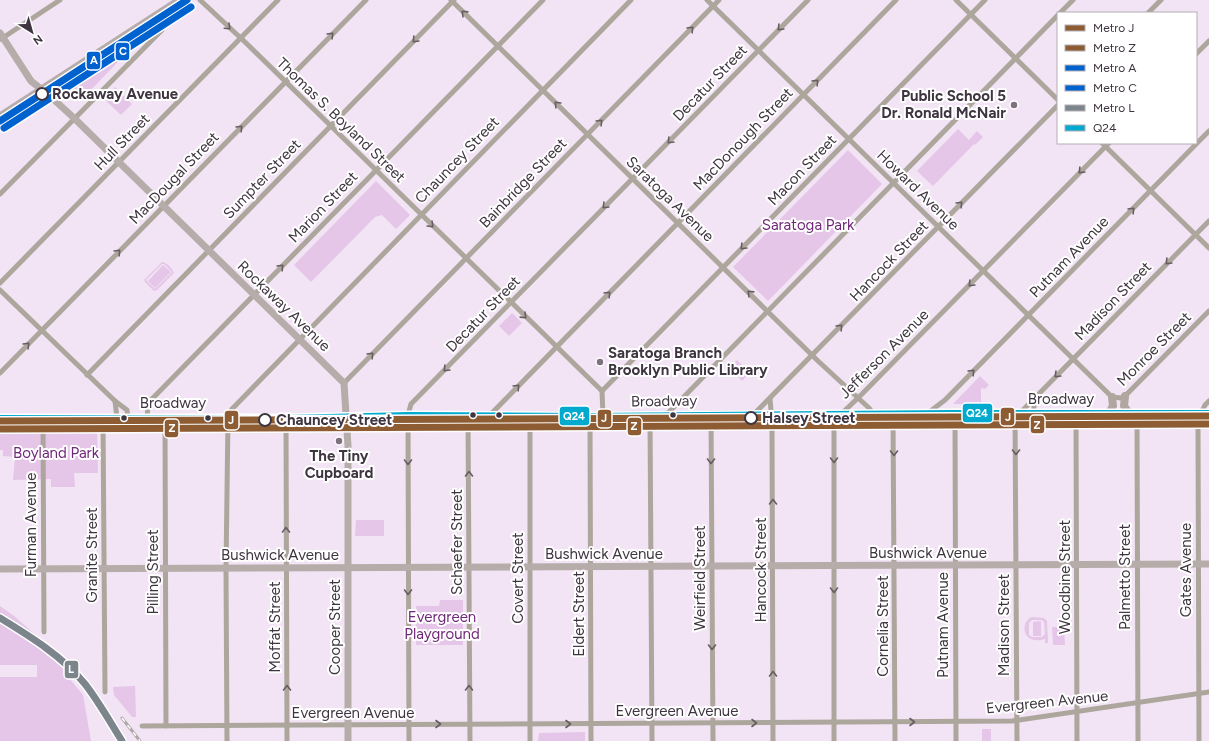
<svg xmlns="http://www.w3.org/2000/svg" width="1209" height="741" font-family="Figtree,sans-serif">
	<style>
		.green { fill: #e5c6e8; fill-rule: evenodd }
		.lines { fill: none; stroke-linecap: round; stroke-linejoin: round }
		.minor { stroke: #ada69d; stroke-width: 5 }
		.secondary { stroke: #b6adaa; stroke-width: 7 }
		.primary { stroke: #b1a6a0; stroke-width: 8 }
		.rail-casing { stroke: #b0a8a8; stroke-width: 3 }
		.rail { stroke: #fff; stroke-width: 1.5; stroke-dasharray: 4.5; stroke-linecap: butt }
		.bus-1-casing { stroke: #fff; stroke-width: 9 }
		.bus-1 { stroke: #00a9ce; stroke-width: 6 }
		.metro-1-casing { stroke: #fff; stroke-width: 10 }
		.metro-2-casing { stroke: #fff; stroke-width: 10 }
		.metro-3-casing { stroke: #fff; stroke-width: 10 }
		.metro-4-casing { stroke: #fff; stroke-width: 10 }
		.metro-5-casing { stroke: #fff; stroke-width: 10 }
		.metro-1 { stroke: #8e5c33; stroke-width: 7 }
		.metro-2 { stroke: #8e5c33; stroke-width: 7 }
		.metro-3 { stroke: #0062cf; stroke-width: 7 }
		.metro-4 { stroke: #0062cf; stroke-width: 7 }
		.metro-5 { stroke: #7c858c; stroke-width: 7 }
		.oneway { stroke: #665d61 }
		.stop-dot { fill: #fff; stroke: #3f3540; stroke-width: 2 }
		.poi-dot { fill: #7e727f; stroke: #fff; stroke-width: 1.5 }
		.bus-dot { fill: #3f3540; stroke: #fff; stroke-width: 1.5 }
		.labels { text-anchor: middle; stroke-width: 4; stroke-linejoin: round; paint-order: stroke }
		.street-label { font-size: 15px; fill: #3f3540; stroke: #fff }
		.stop-label { font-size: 15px; font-weight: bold; fill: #3f3540; stroke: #fff; text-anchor: start }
		.poi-label { font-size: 15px; font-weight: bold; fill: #3f3540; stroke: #fff; text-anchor: end }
		.park-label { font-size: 15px; fill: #712779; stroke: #fff }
		.line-badge { stroke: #fff; stroke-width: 1.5 }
		.badge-label { font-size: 11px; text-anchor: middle; font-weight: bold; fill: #fff }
	</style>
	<rect width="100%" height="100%" fill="#f2e4f4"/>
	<g class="green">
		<path d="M149,30L82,99L65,83Z"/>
		<path d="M115,87L132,104L121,115L104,99Z"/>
		<path d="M958,129L969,140L977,131L983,137L975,145L974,144L933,186L917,171Z"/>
		<path d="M848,150L882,184L768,301L733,267Z"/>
		<path d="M376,181L410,215L396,229L382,215L375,217L311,282L294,265Z"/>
		<path d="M162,262C166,262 173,269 174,273L157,290L154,291L145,282L144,280ZM162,264H164L172,272L155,289L146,280Z"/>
		<path d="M163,265L171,272L155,288L148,281Z"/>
		<path d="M512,313L522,323L509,336L499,326Z"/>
		<path d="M737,360L750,373L742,381L729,367Z"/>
		<path d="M980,376L989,385L985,389L981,388V404H953Z"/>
		<path d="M0,427H97L98,473H74L75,487H51V479L13,480L15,457L3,456V450H0Z"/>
		<path d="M356,520H384V536H355Z"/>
		<path d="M440,600H463V645H416V606H439Z"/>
		<path d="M0,606L14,616L38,637L77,677L69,678L83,695L91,741H0V677H37V665H0Z"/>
		<path d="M1032,617L1044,618L1047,621L1048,643H1045V639C1021,646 1020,621 1032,617ZM1032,620H1042L1044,622L1045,634L1042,637H1032L1029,635V623Z"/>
		<path d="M1041,621V636H1033V622Z"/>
		<path d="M1052,627H1064L1065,645H1053Z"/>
		<path d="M135,686L136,717H132L114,695L113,687Z"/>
		<rect x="982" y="729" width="9" height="12"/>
		<path d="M585,732V741H538L539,733Z"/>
	</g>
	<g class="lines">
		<g class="minor">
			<path d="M200,0L245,42L602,391L603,415"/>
			<path d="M451,0L817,360L869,408L873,414"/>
			<path d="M707,0L1112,397L1121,398L1125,396L1209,311"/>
			<path d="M956,0L1058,100"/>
			<path d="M1060,13L1073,0"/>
			<path d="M1148,13L1161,0"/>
			<path d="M1,39L60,0"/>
			<path d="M1196,54L1209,41"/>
			<path d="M1102,143L1209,248"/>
			<path d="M0,194L162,30L166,22L163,10"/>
			<path d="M0,283L278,0"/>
			<path d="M0,290L115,401L127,410L128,417"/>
			<path d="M0,373L366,0"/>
			<path d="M87,375L454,0"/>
			<path d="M344,383L719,0"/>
			<path d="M602,391L985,0"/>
			<path d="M1034,398V413"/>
			<path d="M770,399L772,422L773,741"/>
			<path d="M115,401L117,418"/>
			<path d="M928,413L945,400L1209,131"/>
			<path d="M955,413L956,741"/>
			<path d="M1015,413L1017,741"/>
			<path d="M1020,413L1209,221"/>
			<path d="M1076,413L1077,741"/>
			<path d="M1137,413L1138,741"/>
			<path d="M711,414L713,741"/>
			<path d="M754,414L1058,105"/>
			<path d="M893,414L895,741"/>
			<path d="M490,415L896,0"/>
			<path d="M650,415L652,741"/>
			<path d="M666,415L1058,15"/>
			<path d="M468,416L470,741"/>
			<path d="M530,416V741"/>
			<path d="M590,416L591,741"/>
			<path d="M147,417L148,406L150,401L543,0"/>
			<path d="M43,418L44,632"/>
			<path d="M103,418L105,692"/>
			<path d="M165,418L166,726"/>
			<path d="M286,418L287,741"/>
			<path d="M142,726L1012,721L1209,692"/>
			<path d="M227,741L226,568L228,417L232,409L631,0"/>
			<path d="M409,741L408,415L411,404L808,0"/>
			<path d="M834,741V421L862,394L1109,143"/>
			<path d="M1199,741L1198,420L1205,405L1209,401"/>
		</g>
		<g class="secondary">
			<path d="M0,33L31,81L51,97L74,118L344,383L348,446V741"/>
			<path d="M0,116L179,0"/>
			<path d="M0,569L1209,564"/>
		</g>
		<g class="primary">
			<path d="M1125,396L1124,406L1129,413"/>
			<path d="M1109,413L1113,406L1112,397"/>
			<path d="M0,418H286L408,415L590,416L777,414L832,415L955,413H1209"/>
		</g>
		<g class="rail-casing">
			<g id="rail">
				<path d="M0,418L1209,413"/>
				<path d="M122,718L140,741"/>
			</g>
		</g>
		<use href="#rail" class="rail"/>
		<g class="bus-1-casing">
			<path id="bus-1" d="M0,418H286L408,415L590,416L955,413H1209"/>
		</g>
		<use href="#bus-1" class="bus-1"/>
		<g class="metro-1-casing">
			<path id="metro-1" d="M0,421L1209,416"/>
		</g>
		<g class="metro-2-casing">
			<path id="metro-2" d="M0,429L1209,424"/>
		</g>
		<g class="metro-3-casing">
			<path id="metro-3" d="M0,121L187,0"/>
		</g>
		<g class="metro-4-casing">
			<path id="metro-4" d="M4,128L191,7"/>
		</g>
		<g class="metro-5-casing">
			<path id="metro-5" d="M0,618C31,637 62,656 85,684C99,702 110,722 122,741"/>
		</g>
		<use href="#metro-1" class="metro-1"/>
		<use href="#metro-2" class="metro-2"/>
		<use href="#metro-3" class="metro-3"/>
		<use href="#metro-4" class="metro-4"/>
		<use href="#metro-5" class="metro-5"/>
	</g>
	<defs><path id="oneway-chevron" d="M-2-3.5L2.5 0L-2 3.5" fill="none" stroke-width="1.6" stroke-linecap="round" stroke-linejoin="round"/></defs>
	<g class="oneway">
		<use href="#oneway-chevron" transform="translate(464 13) rotate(-136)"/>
		<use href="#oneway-chevron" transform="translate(228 27) rotate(43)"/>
		<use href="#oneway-chevron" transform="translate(780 28) rotate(135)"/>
		<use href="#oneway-chevron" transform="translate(691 29) rotate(-46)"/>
		<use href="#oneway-chevron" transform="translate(331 35) rotate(-45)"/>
		<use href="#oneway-chevron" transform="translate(415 40) rotate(134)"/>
		<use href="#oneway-chevron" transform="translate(816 82) rotate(-46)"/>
		<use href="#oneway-chevron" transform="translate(557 104) rotate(-135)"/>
		<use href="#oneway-chevron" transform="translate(600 122) rotate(-45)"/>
		<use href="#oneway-chevron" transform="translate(240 128) rotate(-46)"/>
		<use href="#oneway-chevron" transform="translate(670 141) rotate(134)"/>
		<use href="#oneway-chevron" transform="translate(1081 171) rotate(134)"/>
		<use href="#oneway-chevron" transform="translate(960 204) rotate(-46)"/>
		<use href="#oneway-chevron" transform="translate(605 206) rotate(135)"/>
		<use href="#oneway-chevron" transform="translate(1132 210) rotate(-46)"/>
		<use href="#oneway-chevron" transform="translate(431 225) rotate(45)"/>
		<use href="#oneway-chevron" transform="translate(743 247) rotate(134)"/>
		<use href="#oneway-chevron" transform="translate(118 252) rotate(-46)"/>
		<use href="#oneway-chevron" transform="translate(1168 262) rotate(134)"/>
		<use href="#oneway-chevron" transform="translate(281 267) rotate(-46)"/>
		<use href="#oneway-chevron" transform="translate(971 284) rotate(134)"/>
		<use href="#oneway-chevron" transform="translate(750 293) rotate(-136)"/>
		<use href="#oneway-chevron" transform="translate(608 294) rotate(-46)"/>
		<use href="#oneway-chevron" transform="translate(524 316) rotate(44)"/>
		<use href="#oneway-chevron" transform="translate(840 327) rotate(-46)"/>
		<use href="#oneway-chevron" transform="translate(27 345) rotate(-45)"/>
		<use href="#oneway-chevron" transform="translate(371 355) rotate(-46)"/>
		<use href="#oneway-chevron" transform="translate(446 369) rotate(134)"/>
		<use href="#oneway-chevron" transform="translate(972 372) rotate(-46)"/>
		<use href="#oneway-chevron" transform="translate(1057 375) rotate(135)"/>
		<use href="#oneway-chevron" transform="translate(517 387) rotate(-46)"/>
		<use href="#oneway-chevron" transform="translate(1016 452) rotate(90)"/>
		<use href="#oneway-chevron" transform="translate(894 453) rotate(90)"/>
		<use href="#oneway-chevron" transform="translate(834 460) rotate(90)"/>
		<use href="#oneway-chevron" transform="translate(711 461) rotate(90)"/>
		<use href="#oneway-chevron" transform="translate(408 462) rotate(90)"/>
		<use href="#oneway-chevron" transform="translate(469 474) rotate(-90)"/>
		<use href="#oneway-chevron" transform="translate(773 502) rotate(-90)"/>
		<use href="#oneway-chevron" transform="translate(286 530) rotate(-90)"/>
		<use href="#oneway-chevron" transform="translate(834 590) rotate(90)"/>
		<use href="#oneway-chevron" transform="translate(408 592) rotate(90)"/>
		<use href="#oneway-chevron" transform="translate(712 647) rotate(90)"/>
		<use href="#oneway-chevron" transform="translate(773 674) rotate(-90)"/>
		<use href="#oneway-chevron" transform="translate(287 688) rotate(-90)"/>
		<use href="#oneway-chevron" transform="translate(469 688) rotate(-90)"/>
		<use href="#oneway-chevron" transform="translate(912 722)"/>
		<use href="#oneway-chevron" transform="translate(754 723)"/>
		<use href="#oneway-chevron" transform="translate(438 724)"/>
		<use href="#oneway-chevron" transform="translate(568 724)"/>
	</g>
	<g class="stop-dot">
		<circle cx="42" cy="94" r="6"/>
		<circle cx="751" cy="418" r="6"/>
		<circle cx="265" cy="420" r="6"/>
	</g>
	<g class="poi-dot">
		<circle cx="1014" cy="105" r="4"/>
		<circle cx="600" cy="362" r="4"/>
		<circle cx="339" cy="441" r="4"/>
	</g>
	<g class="bus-dot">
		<circle cx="473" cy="415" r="3.5"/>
		<circle cx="499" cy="415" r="3.5"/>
		<circle cx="673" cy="415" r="3.5"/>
		<circle cx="124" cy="418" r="3.5"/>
		<circle cx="208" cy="418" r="3.5"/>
	</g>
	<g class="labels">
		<g class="street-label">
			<text transform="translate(710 83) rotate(-46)" y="5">Decatur Street</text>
			<text transform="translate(341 120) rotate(44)" y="5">Thomas S. Boyland Street</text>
			<text transform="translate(743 139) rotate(-46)" y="5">MacDonough Street</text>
			<text transform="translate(122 142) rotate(-46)" y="5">Hull Street</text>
			<text transform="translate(457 160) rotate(-46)" y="5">Chauncey Street</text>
			<text transform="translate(802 170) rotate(-46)" y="5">Macon Street</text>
			<text transform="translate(174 178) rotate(-46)" y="5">MacDougal Street</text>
			<text transform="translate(262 179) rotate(-46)" y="5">Sumpter Street</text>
			<text transform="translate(523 183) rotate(-46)" y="5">Bainbridge Street</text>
			<text transform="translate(918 190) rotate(44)" y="5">Howard Avenue</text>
			<text transform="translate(670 199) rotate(44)" y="5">Saratoga Avenue</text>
			<text transform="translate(323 207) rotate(-46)" y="5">Marion Street</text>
			<text transform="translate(1069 257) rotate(-46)" y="5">Putnam Avenue</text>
			<text transform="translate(889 261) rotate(-46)" y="5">Hancock Street</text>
			<text transform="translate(1113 301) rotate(-46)" y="5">Madison Street</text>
			<text transform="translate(284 306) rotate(44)" y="5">Rockaway Avenue</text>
			<text transform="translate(483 314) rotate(-46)" y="5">Decatur Street</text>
			<text transform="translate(1154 349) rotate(-45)" y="5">Monroe Street</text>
			<text transform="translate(884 354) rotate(-45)" y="5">Jefferson Avenue</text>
			<text x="1061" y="404">Broadway</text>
			<text transform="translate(664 401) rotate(-1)" y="5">Broadway</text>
			<text x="173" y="408">Broadway</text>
			<text transform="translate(31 525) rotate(-90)" y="5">Furman Avenue</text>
			<text transform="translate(457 542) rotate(-90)" y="5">Schaefer Street</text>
			<text x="928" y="558">Bushwick Avenue</text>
			<text x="604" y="559">Bushwick Avenue</text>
			<text transform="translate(92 555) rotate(-90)" y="5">Granite Street</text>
			<text x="280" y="560">Bushwick Avenue</text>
			<text transform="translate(761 570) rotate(-90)" y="5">Hancock Street</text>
			<text transform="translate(1186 570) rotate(-90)" y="5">Gates Avenue</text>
			<text transform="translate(153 572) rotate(-90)" y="5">Pilling Street</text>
			<text transform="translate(1065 577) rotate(-90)" y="5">Woodbine Street</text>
			<text transform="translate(1125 577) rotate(-90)" y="5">Palmetto Street</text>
			<text transform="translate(518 578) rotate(-90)" y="5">Covert Street</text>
			<text transform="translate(700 578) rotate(-90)" y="5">Weirfield Street</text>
			<text transform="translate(579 614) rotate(-90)" y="5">Eldert Street</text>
			<text transform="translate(943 625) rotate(-90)" y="5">Putnam Avenue</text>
			<text transform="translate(1004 625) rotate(-90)" y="5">Madison Street</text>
			<text transform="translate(883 626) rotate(-90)" y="5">Cornelia Street</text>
			<text transform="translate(275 627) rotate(-90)" y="5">Moffat Street</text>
			<text transform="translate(335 627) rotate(-90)" y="5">Cooper Street</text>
			<text transform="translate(1047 702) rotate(-6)" y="5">Evergreen Avenue</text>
			<text x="677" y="716">Evergreen Avenue</text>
			<text x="353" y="718">Evergreen Avenue</text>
		</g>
		<g class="stop-label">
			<text x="52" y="99">Rockaway Avenue</text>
			<text x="762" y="423">Halsey Street</text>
			<text x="276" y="425">Chauncey Street</text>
		</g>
		<g class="poi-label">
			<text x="1006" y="101">Public School 5<tspan x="1006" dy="17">Dr. Ronald McNair</tspan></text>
			<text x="608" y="358" text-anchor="start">Saratoga Branch<tspan x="608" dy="17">Brooklyn Public Library</tspan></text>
			<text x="339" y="461" text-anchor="middle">The Tiny<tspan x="339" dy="17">Cupboard</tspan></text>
		</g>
		<g class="park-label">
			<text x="808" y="230">Saratoga Park</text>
			<text x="56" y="458">Boyland Park</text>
			<text x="442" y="622">Evergreen<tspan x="442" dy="17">Playground</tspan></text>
		</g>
	</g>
	<g class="line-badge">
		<rect x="115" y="42" width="15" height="19" rx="4" fill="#0062cf"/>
		<rect x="86" y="51" width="15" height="19" rx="4" fill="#0062cf"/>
		<rect x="962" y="403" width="31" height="20" rx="4" fill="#00a9ce"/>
		<rect x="559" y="406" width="31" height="20" rx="4" fill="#00a9ce"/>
		<rect x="1000" y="407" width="15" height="19" rx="4" fill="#8e5c33"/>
		<rect x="597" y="409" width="15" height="19" rx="4" fill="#8e5c33"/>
		<rect x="224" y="410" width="15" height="20" rx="4" fill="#8e5c33"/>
		<rect x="1030" y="415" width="15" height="19" rx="4" fill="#8e5c33"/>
		<rect x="627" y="417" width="15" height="19" rx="4" fill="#8e5c33"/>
		<rect x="164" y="419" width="15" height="19" rx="4" fill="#8e5c33"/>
		<rect x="64" y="660" width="15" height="19" rx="4" fill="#7c858c"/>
	</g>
	<g class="badge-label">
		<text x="123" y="55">C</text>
		<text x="94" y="64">A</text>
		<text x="977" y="417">Q24</text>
		<text x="574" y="420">Q24</text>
		<text x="1008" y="421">J</text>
		<text x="604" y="422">J</text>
		<text x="231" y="424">J</text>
		<text x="1037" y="429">Z</text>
		<text x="634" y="430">Z</text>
		<text x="172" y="432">Z</text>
		<text x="71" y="673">L</text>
	</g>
	<rect x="1057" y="12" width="140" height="132" fill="#ffffff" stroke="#b2aeb3"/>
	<rect x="1065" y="25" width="20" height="6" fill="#8e5c33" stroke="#b2aeb3"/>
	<text x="1093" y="32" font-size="12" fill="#3f3540">Metro J</text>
	<rect x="1065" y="45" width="20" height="6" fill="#8e5c33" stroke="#b2aeb3"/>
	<text x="1093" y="52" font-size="12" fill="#3f3540">Metro Z</text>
	<rect x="1065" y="65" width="20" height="6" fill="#0062cf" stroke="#b2aeb3"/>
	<text x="1093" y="72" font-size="12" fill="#3f3540">Metro A</text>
	<rect x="1065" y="85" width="20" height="6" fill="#0062cf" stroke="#b2aeb3"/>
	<text x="1093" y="92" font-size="12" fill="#3f3540">Metro C</text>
	<rect x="1065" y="105" width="20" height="6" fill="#7c858c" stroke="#b2aeb3"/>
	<text x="1093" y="112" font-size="12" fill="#3f3540">Metro L</text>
	<rect x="1065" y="125" width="20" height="6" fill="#00a9ce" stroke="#b2aeb3"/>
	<text x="1093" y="132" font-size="12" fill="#3f3540">Q24</text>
	<g transform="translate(32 32) rotate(143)" stroke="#ffffff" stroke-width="3" paint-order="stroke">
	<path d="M0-3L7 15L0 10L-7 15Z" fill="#3f3540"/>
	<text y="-6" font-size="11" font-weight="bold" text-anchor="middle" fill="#3f3540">N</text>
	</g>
</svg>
